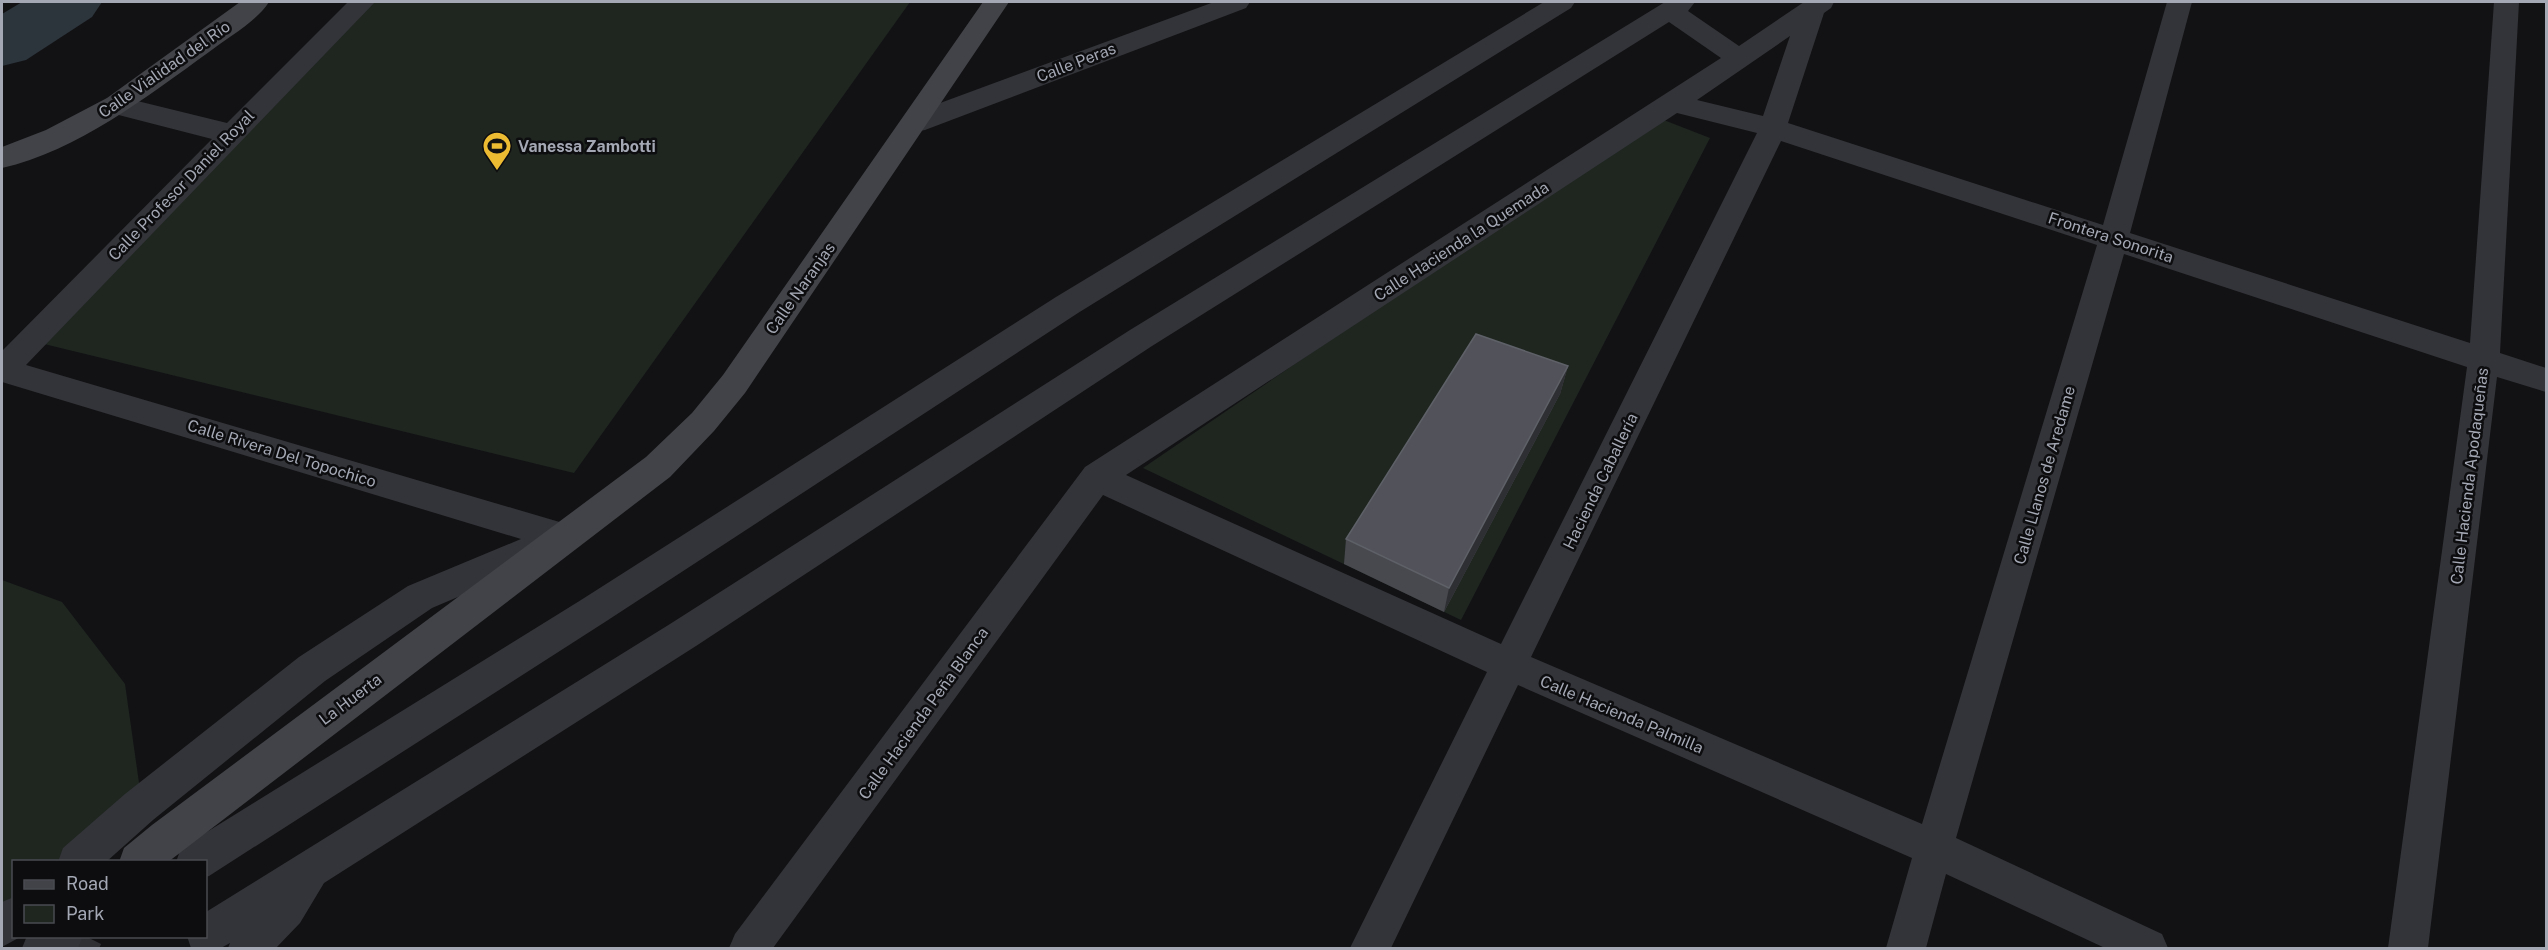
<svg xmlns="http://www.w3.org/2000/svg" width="2548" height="950" font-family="'Public Sans',sans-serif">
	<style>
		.green { fill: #1f2620 }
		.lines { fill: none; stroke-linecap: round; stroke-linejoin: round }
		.river { fill: #2c343c; fill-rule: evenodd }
		.secondary-tunnel { stroke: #2f3034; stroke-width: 36; stroke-dasharray: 36 18; stroke-linecap: butt }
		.street { fill: #333439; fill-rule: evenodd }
		.secondary { fill: #414348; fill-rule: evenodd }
		.wall { fill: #48494f }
		.shaded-wall { fill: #2e2f33 }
		.building { fill: #52535a; stroke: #5f6168; stroke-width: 1.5 }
		.labels { text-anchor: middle; stroke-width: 5; stroke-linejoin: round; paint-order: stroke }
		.street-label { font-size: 16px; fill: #a4a8b4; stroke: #0d0d0f }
		.poi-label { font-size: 16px; font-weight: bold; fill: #a4a8b4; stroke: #0d0d0f; text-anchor: start }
	</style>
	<rect width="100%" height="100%" fill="#121214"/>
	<g class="green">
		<path d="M374,2H910L574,473L36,342Z"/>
		<path d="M1656,117L1710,138L1461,620L1143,468Z"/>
		<path d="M2,580L62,602L125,684L141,797L87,861L14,862L13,927L2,938Z"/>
	</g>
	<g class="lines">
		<path class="river" d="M22,2H102L92,17L26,60L2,66V14Z"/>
		<path class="secondary-tunnel" d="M79,948L85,936"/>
		<g class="street">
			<path d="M348,2H375L26,365L563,523L575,527L580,537L575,547L432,608L325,681L153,820L106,862H58L63,848L125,794L299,657L408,586L521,539L2,382V351L212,139L107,112L103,105L107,98L117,96L227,123Z"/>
			<path d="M1214,2H1250L1246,8L925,130L915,132L905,130L901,123L905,116Z"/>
			<path d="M1544,2H1575L1571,8L1078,313L605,622L209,876L206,877V862H176L181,848L581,600L1056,297Z"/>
			<path d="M1665,2H1695L1688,11L1739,46L1804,2H1834L1831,8L1824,13L1788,123L2103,225L2167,2H2192L2130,233L2470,343L2494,2H2519L2500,353L2546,368V392L2497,377L2428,948H2388L2467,367L2124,254L1956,838L2162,934L2168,948H2105L1946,874L1926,948H1886L1912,858L1518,685L1391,948H1350L1487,672L1103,495L773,948H729L735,934L1085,467L1721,58L1669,22L1152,346L696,646L324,883L300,923L276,948H228L230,943L221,948H191L187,936H206V912L670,624L1130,330ZM1790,36L1763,116L1697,100ZM1677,113L1757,133L1501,644L1126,475ZM1781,141L2097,245L1922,824L1531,657Z"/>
			<path d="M14,897V936H22L2,947V902Z"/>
			<path d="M27,936H83L78,948H22Z"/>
		</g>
		<g class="secondary">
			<path d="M240,2H269C256,22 228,37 209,52C148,96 77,151 2,168V147L46,130L107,98Z"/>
			<path d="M983,2H1009L745,393L714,431L670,477L168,862H119L124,848L152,825L646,457L692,413L723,375Z"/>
		</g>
	</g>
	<path class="wall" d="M1568,366L1560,394L1444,612L1344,564L1346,539Z"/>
	<path class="shaded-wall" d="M1568,366L1560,394L1444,612L1449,588Z"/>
	<path class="building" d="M1476,334L1568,366L1449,588L1346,539Z"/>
	<defs>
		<g id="stadium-pin" transform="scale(1.5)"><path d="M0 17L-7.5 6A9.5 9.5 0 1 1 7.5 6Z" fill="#ecbb32" stroke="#0d0d0f"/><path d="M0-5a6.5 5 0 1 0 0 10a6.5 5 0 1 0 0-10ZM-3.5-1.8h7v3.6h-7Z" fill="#111"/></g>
	</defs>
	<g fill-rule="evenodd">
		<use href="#stadium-pin" x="497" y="146"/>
	</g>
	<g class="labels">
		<g class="street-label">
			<text transform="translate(1076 62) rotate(-21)" y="6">Calle Peras</text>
			<text transform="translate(164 69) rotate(-35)" y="6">Calle Vialidad del Río</text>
			<text transform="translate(181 185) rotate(-46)" y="6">Calle Profesor Daniel Royal</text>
			<text transform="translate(2111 237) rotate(18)" y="6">Frontera Sonorita</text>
			<text transform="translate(1461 241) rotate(-33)" y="6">Calle Hacienda la Quemada</text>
			<text transform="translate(800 288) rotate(-55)" y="6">Calle Naranjas</text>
			<text transform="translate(282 453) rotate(17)" y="6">Calle Rivera Del Topochico</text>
			<text transform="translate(2044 475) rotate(-74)" y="6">Calle Llanos de Aredame</text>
			<text transform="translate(2469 476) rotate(-83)" y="6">Calle Hacienda Apodaqueñas</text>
			<text transform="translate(1600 481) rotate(-64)" y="6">Hacienda Caballería</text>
			<text transform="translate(350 699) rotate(-37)" y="6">La Huerta</text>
			<text transform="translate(923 713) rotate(-54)" y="6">Calle Hacienda Peña Blanca</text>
			<text transform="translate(1622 714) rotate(23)" y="6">Calle Hacienda Palmilla</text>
		</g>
		<g class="poi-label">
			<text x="518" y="152">Vanessa Zambotti</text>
		</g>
	</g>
	<rect width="2548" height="950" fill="none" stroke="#a4a8b4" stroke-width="6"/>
	<rect x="12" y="860" width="195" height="78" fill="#0d0d0f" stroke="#494b51" stroke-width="1.5"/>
	<rect x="24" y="880" width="30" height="9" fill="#414348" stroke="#494b51" stroke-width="1.5"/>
	<text x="66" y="890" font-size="18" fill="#a4a8b4">Road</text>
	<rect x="24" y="905" width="30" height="18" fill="#1f2620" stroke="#494b51" stroke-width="1.5"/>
	<text x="66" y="920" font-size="18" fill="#a4a8b4">Park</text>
</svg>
